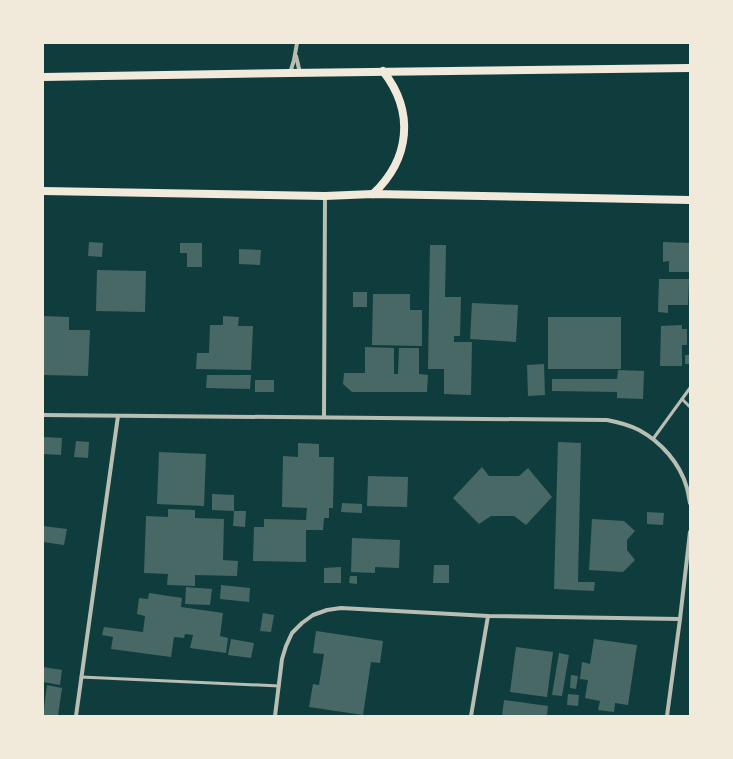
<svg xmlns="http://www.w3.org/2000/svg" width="733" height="759" font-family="'DejaVu Sans',sans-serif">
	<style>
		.building { fill: #486865 }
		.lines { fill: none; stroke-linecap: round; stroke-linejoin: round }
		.service { stroke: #b8beb3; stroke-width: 3 }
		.minor { stroke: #b8beb3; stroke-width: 4 }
		.secondary { stroke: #f1e9da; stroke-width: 8 }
	</style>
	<rect width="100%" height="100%" fill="#0f3d3e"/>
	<g class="building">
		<path d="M89,242L103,243L102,257L88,256Z"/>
		<path d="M663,242L690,243V272H669V261L663,262Z"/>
		<path d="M180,243H202V267H187V253H180Z"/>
		<path d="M430,245H446L445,297H461L460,336H454V342H472L471,395L444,394V369H428Z"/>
		<path d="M239,249L261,250L260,265L239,264Z"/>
		<path d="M97,270L146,271L145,312L96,311Z"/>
		<path d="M659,279H689L688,305H668V313L658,312Z"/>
		<rect x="353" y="292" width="14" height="15"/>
		<path d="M373,294H410V310H422V346L372,345Z"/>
		<path d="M472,303L518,305L516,342L470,339Z"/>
		<path d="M43,316L69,317V330H90L88,376L43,375Z"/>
		<path d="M223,316L239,317L238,326H253L251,370L196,369L197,353H209L210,325H223Z"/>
		<rect x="548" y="317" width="73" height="52"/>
		<path d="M682,325V329H687V345H682V366H660L661,326Z"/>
		<path d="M365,347L394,348V374H398L399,348H419V374L428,375L427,392H352L343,384L344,373H365Z"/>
		<rect x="685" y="355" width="5" height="9"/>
		<path d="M544,364L545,395L528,396L527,365Z"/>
		<path d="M618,370L644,371L643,399L617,398V392L552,391V379H617Z"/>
		<path d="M207,375H251L250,389L206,388Z"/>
		<rect x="255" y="380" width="19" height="12"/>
		<path d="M43,437L62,438L61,455L43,454Z"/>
		<path d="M76,441L89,442L88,458L74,457Z"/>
		<path d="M558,442L581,443L578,582H595L594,591L554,589Z"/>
		<path d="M298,443L319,444V457H334L333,508H329V518H324L323,530H306V562L253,561L254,527H264V519L306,520L307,508L282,507L283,456L298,457Z"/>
		<path d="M159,452L206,454L204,506L157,504Z"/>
		<path d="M482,467L489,476H519L528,468L552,497L526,525L514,516H491L479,524L453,498Z"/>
		<path d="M368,476L408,477L407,507L367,506Z"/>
		<path d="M212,494L234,495V511H246L245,527L233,526L234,511L212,510Z"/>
		<path d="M342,503L362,504V513L341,512Z"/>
		<path d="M168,509L195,510V518L224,519L223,560L238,561L237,576L195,575V586L167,585L168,574L144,573L146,516L168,517Z"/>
		<path d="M647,512L664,513L663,525L647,524Z"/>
		<path d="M592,519L624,521L635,531L627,540V550L635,560L623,572L589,570Z"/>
		<path d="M43,526L67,529L64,545L43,542Z"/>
		<path d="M352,538L400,540L399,568L375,567V573L351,572Z"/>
		<path d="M434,565H449V583H433Z"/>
		<path d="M341,567V583H324V568Z"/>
		<path d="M350,576H357V584L349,583Z"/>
		<path d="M221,585L250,588L249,602L220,599Z"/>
		<path d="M186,587L212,589L210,605L185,604Z"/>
		<path d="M149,593L182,598L181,607L223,613L220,636L228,638L226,653L190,648L193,635L185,634L184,638L174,637L171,657L111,649L113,637L102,635L104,627L143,632L145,616L137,614L139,598L148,599Z"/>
		<path d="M263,613L274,615L271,632L260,631Z"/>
		<path d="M316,631L383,641L380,663L371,662L363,715L309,707L313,684L319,685L324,654L313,653Z"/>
		<path d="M231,639L254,643L251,658L228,655Z"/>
		<path d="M594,639L637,645L628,705L615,703L614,712L598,710L600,701L585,698L588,680L580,679L582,662L590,664Z"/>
		<path d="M516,647L553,652L547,697L510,692Z"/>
		<path d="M559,653L569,655L562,696L552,695Z"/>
		<path d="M43,667L62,670L60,685L43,682Z"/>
		<path d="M571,675L578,676L576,689L570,688Z"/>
		<path d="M47,685L62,688L58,716H43Z"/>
		<path d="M568,694L579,695L578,706L567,705Z"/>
		<path d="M504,700L548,706L547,716H502Z"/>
	</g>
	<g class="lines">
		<g class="service">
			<path d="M682,399L690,407"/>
			<path d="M653,439L690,388"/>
			<path d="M81,677L279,686"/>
		</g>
		<g class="minor">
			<path d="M296,56L300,73"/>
			<path d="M290,73L294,60L297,43"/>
			<path d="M43,415L607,420C618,422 629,425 639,430C661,442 680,463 687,488C688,492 689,498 690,503"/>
			<path d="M324,417L325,196"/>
			<path d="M76,716L118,416"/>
			<path d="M275,716L282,659L286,646L292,633L302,623L313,615L327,610L341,608L488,616L680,619"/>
			<path d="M471,716L488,616"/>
			<path d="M667,716L680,619L690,532"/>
		</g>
		<g class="secondary">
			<path d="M43,77L290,73L690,68"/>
			<path d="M43,191L325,196L373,194L690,200"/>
			<path d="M373,194C410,159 415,112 383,71"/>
		</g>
	</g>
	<rect width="733" height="759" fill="none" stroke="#f1e9da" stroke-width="88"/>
</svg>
